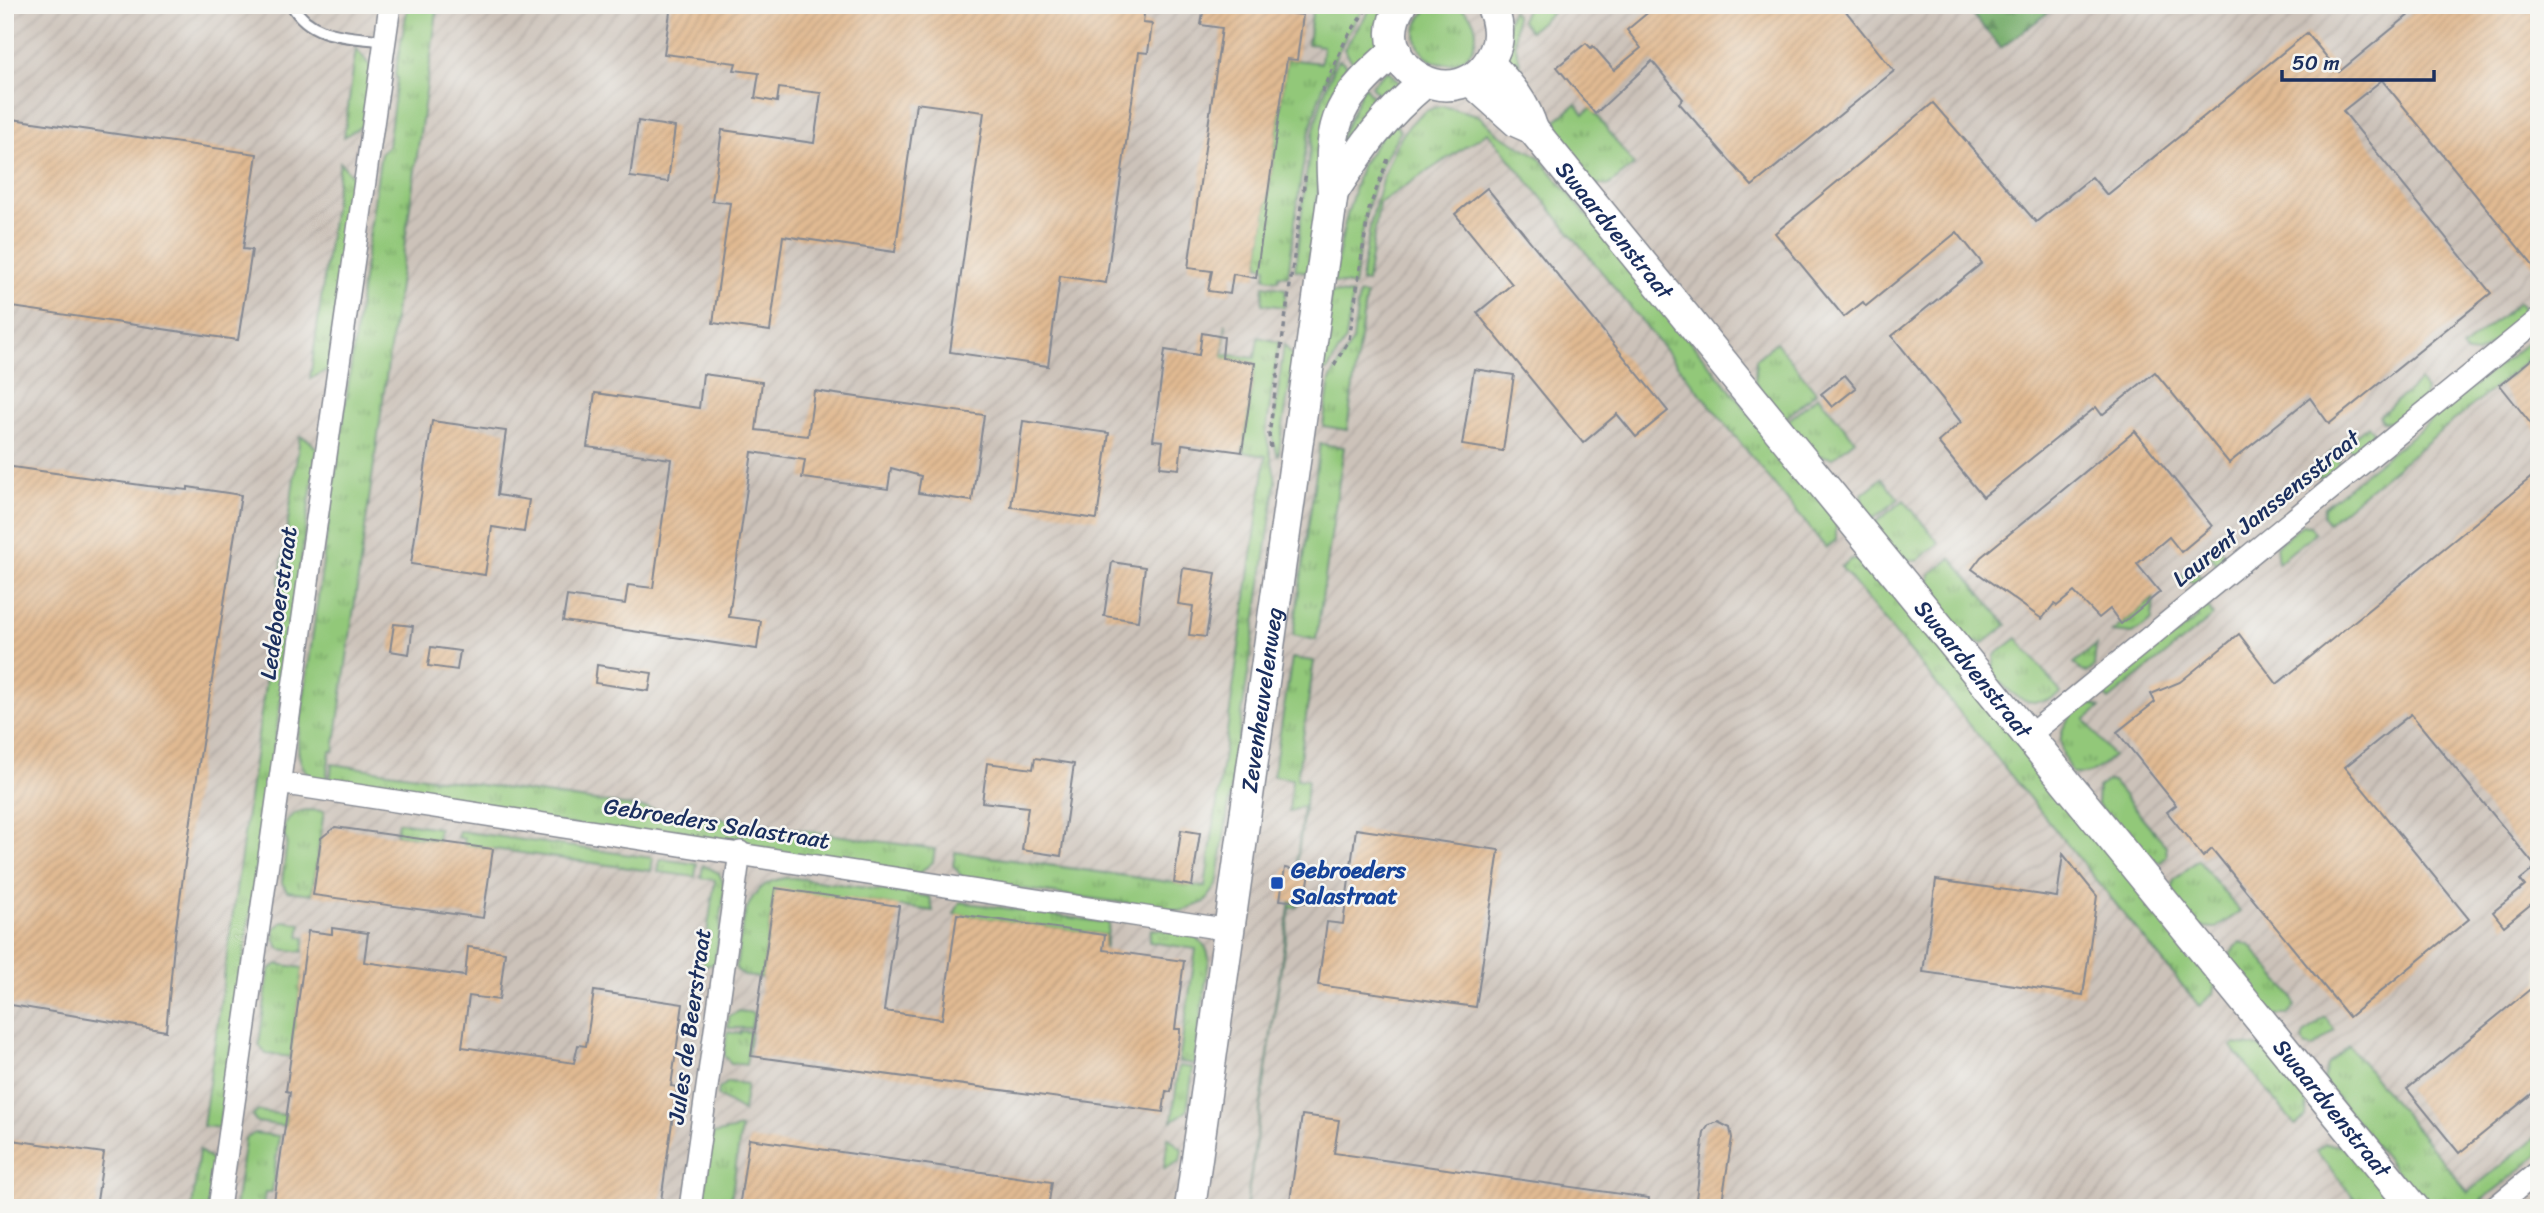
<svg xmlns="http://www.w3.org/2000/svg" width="2544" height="1213" font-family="Sriracha,sans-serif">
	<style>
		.industrial { fill: url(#industrial-furrows) }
		.grass { fill: url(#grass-tufts); stroke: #567c6c; stroke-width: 2 }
		.forest { fill: url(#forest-firs); stroke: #486e64; stroke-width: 2 }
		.building { fill: url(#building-hatch) }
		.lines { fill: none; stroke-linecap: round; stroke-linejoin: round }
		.lane-casing { stroke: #848891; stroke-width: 14 }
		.street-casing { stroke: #848891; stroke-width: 24 }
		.secondary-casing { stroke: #848891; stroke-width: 33 }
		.path { stroke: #848891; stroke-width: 3.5; stroke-dasharray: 5 5; stroke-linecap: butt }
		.lane { stroke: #fff; stroke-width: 10 }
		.street { stroke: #fff; stroke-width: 21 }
		.secondary { stroke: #fff; stroke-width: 30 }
		.transit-dot { fill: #1a4fb4; stroke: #f6f6f2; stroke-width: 2.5 }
		.labels { text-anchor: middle; stroke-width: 5; stroke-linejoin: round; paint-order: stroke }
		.street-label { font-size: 23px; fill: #1b2f5e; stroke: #f6f6f2 }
		.transit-label { font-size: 23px; font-weight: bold; fill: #164399; stroke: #f6f6f2; text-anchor: start }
	</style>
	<defs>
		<pattern id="industrial-furrows" width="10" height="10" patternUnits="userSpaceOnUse" patternTransform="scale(1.75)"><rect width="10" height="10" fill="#ccc2b9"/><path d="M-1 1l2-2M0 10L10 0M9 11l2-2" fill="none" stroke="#afa7a1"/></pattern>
		<pattern id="grass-tufts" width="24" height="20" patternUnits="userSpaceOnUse" patternTransform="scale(1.75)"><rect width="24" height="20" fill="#92c879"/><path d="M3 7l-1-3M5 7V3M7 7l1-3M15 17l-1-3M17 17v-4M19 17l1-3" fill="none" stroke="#76a366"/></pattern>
		<pattern id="forest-firs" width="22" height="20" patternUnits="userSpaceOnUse" patternTransform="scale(1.75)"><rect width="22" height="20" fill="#75ac69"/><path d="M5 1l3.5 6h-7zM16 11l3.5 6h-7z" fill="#5f8c5a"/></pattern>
		<pattern id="building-hatch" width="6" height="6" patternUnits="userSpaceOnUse" patternTransform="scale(1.75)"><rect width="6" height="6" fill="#e1ba92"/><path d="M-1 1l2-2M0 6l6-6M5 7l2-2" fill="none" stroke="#c0a080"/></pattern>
	</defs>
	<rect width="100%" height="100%" fill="#f6f6f2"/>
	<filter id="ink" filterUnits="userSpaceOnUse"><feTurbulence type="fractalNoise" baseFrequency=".0143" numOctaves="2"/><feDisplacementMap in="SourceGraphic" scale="14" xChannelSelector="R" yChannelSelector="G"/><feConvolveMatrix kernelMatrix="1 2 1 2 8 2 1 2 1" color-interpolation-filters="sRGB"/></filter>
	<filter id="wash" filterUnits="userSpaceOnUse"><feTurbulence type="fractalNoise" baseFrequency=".00686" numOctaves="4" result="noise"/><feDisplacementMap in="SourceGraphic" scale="28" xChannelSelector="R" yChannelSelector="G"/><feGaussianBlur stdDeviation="1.57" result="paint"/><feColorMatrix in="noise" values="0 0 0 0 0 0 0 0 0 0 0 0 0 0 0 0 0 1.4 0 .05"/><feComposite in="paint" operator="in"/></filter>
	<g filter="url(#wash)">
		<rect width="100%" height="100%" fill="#eee2c4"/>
		<rect class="industrial" x="5" y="5" width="2534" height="1203"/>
		<g class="grass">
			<circle cx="1446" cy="34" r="30"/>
			<path d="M408,5H438L334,751H330L325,789C305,775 297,764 298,739L381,152L388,146L397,78L395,75Z"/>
			<path d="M1313,5H1366C1304,92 1302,175 1288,276L1279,275L1278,280L1265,278L1266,267L1258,265L1287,59L1321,63L1323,46L1308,44Z"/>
			<path d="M1373,5H1391L1382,43L1359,72L1344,49Z"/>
			<path d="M1528,5H1561L1530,31L1521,20Z"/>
			<path d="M1512,10L1516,15L1515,43L1525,84L1509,73C1504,52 1503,30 1512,10Z"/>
			<path d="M356,48L371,67L363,125L344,137Z"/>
			<path d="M1338,60L1342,61L1355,76L1321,168L1308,272L1295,270C1304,202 1306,123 1338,60Z"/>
			<path d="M1388,70L1403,87L1385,102L1371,86Z"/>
			<path d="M1364,86L1383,109L1357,142L1337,146Z"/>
			<path d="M1576,104L1584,114L1591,108L1634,165L1608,186L1594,184L1569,152L1555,121Z"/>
			<path d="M1443,106L1478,115L1499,134L1538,156L1836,519V540L1826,548L1488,132L1379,203L1367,282H1361C1367,237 1385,111 1443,106Z"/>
			<path d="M1392,120L1401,131C1368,179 1362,230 1354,286L1333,282L1345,223L1361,166Z"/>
			<path d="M340,162L355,179L328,370L310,379Z"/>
			<path d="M1264,285L1286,289L1284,307L1262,304Z"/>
			<path d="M1331,292L1353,295L1346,339L1327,371L1320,370Z"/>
			<path d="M1359,294L1366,295L1347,430L1323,426L1330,380L1353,340Z"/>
			<path d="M2519,302L2525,309L2523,318L2478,354L2467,353L2462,348Z"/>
			<path d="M1226,323L1223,354L1255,358L1258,337L1279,342L1266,433L1276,481L1217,885L1205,902L1182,911L965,881L953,865L955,852L1205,887L1266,456L1242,452L1255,363L1222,358Z"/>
			<path d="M2539,333V351L2328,523L2323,516L2324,507Z"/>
			<path d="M1776,342L1816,392L1784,419L1755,382L1756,359Z"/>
			<path d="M1284,344L1294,358L1278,457L1272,438Z"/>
			<path d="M2420,381L2426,391L2423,399L2395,422L2382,421L2379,416Z"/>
			<path d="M1818,396L1855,440L1833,458L1815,455L1786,422Z"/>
			<path d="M2368,425L2373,432L2372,440L2359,451L2351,450L2345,444Z"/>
			<path d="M300,436L309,440L317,449L219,1128L203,1126Z"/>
			<path d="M1320,444L1344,447L1316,640L1293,635Z"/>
			<path d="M2333,451L2339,458V467L2326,478L2305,475Z"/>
			<path d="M1882,478L1899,499L1868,523L1862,514V494Z"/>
			<path d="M1904,500L1939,543L1917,561L1897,558L1871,526Z"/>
			<path d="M2302,525L2310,526L2315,533L2278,563L2276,546Z"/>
			<path d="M2217,546L2224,553L2218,566L2210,555L2193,568L2202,579L2196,583L2178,578Z"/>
			<path d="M1951,558L2007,625L1984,643L1965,641L1928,596L1930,574Z"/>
			<path d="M1851,559L1874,563L2215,983L2213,994L2199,1006L1841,567Z"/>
			<path d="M2154,598L2152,620L2133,634L2112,632Z"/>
			<path d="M2203,607L2209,608L2213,616L2109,700L2106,697L2105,686L2166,636L2170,640L2181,631L2178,626L2181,624L2185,628L2199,617L2195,612Z"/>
			<path d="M2017,638L2061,693C2030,714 2013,696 1992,674L1995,655Z"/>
			<path d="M2096,645L2094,667L2088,672L2082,671L2074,663Z"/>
			<path d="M1292,658L1314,661L1297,779L1308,780L1296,870L1303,806L1289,812L1292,779L1273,776Z"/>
			<path d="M2087,701L2100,708L2085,720L2113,756C2100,767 2091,778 2072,773C2053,742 2058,723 2087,701Z"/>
			<path d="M332,764L935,849L933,862L918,874L329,790Z"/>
			<path d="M2107,781L2113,782L2166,846L2167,856L2161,862H2145L2097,804L2098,787Z"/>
			<path d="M307,810L324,811L312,894L287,891L282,883L287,841L282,834C285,819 292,812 307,810Z"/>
			<path d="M398,822L439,828L437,840L396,835Z"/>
			<path d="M459,831L653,858L651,871L464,845V839L457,837Z"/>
			<path d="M660,859L697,864L695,877L658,872Z"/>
			<path d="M2198,860L2240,912L2216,928L2197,927L2172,895L2174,880Z"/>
			<path d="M703,865L719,873L725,887L715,964L702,966L715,880L701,878Z"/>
			<path d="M795,878L930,897L933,911L775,889L762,978L744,976L736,969C742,930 741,875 795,878Z"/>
			<path d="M1290,901L1298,902L1297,907H1290L1246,1208Z"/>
			<path d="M960,902L1109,923L1105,950V935L954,914Z"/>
			<path d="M284,921L301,924L299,937L305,938L303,952L280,949L274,939L275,928Z"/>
			<path d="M1151,929C1174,932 1207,930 1209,960L1194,1064L1179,1062L1196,949L1149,942Z"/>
			<path d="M2240,942L2250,945L2293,998L2295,1006L2288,1015H2268L2229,961L2231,952Z"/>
			<path d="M277,964L303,968L291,1057L266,1054L259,1045L269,970Z"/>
			<path d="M739,1011L754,1013L751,1028H728L729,1016Z"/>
			<path d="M2325,1017L2335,1030L2314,1047L2306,1046L2302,1041L2304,1034Z"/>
			<path d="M741,1031L751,1032L746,1065L731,1063L724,1056L727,1032L740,1034Z"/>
			<path d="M2234,1044L2267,1048L2307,1097L2306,1117L2295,1125L2231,1046Z"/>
			<path d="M2349,1046L2468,1192L2539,1134V1155L2472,1208H2430L2422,1203L2323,1080L2327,1065Z"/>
			<path d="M1179,1066L1193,1068L1187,1111L1172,1121Z"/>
			<path d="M728,1082L747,1084L743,1111L718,1096L719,1089Z"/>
			<path d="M258,1111L286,1115L285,1126L257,1122L252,1116Z"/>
			<path d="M741,1128L730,1208H702L713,1134Z"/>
			<path d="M255,1133L279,1136L272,1192H265L263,1208H235L245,1139Z"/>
			<path d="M1168,1137L1182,1149L1180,1161L1164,1169Z"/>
			<path d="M2325,1144L2348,1146L2398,1208H2362L2316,1151Z"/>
			<path d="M199,1150L214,1162L208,1208H192Z"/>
		</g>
		<path class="forest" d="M1964,5H2056L2057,6L2001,48Z"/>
		<g id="blocks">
			<g class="building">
				<path d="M671,5H1145L1143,23L1152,24L1148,53L1139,52L1106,283L1060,276L1048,366L950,352L984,112L916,103L895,252L783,236L770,331L713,323L730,203L712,201L722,130L814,143L821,93L779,88L777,102L755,98L759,73L734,70L736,63L664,54Z"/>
				<path d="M1204,5H1235L1303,15L1297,60L1287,59L1256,278L1233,274L1230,294L1208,291L1212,271L1188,268L1222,28L1201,25Z"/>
				<path d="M1657,5H1841L1894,71L1752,186L1679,103L1683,99L1652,61L1595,114L1557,67L1586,43L1591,48L1593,46L1614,70L1641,48L1627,30Z"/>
				<path d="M2421,5H2539V273L2382,80L2343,111L2491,293L2329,424L2310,398L2229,463L2155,372L2102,415L2096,407L1983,497L1938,442L1961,422L1892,336L1982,263L1957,232L1866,306L1863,302L1844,317L1775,233L1933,103L2036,222L2092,177L2107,195L2307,33L2339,72Z"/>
				<path d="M5,118L257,154L243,249L252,250L238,340L5,306Z"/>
				<path d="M638,121L675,127L668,182L630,177Z"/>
				<path d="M1487,188L1668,411L1636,437L1617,414L1583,443L1477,313L1512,284L1455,214Z"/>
				<path d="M1202,333L1224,337L1222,358L1255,363L1242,452L1182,444L1179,469L1160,467L1163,441L1153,440L1165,350L1199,355Z"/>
				<path d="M2539,353V434L2500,385Z"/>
				<path d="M1474,369L1514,375L1503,451L1462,445Z"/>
				<path d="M703,374L762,382L756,430L808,436L814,391L984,415L972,501L918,493L921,476L891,468L888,489L802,478L805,460L752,452L729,617L761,621L757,649L563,621L567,596L625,604L628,585L653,588L671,459L587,447L595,393L699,408Z"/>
				<path d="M1845,375L1856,388L1832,407L1821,394Z"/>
				<path d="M432,421L506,431L497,495L529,500L524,532L492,527L485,575L411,564Z"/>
				<path d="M1023,421L1109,433L1097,519L1011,507Z"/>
				<path d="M2135,431L2212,526L2181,552L2169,537L2137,564L2160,592L2121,624L2110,609L2099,618L2074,592L2057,606L2054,604L2042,619L1972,569L1981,557Z"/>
				<path d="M5,466L148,486L188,490V487L241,495L199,763L175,934L166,1031L5,1004Z"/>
				<path d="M2539,471V903L2536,900L2504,926L2493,912L2525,886L2520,880L2536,867L2411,714L2345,767L2469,919L2349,1017L2212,849L2203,857L2167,812L2176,805L2117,732L2155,702L2151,694L2180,682L2239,634L2277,684Z"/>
				<path d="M1112,562L1145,567L1138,621L1104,616Z"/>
				<path d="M1183,568L1216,573L1206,637L1189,635L1193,606L1178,604Z"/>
				<path d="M394,624L413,626L409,654L390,651Z"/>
				<path d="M431,647L460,651L457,670L428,666Z"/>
				<path d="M597,665L652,673L649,691L595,683Z"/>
				<path d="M1035,758L1074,764L1061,856L1022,850L1028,807L982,802L987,763L1033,769Z"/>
				<path d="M335,827L493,849L483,918L313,895L321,838Z"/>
				<path d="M1356,829L1499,850L1476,1007L1318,985L1327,922L1343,924Z"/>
				<path d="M1181,830L1200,833L1192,886L1174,883Z"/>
				<path d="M2063,854L2097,896L2083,995L1923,972L1936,880L2057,897Z"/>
				<path d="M1285,868L1310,872L1305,903L1280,900Z"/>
				<path d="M775,888L899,906L884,1011L942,1019L957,914L1105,935L1103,950L1184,961L1175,1029H1180V1034L1171,1092L1166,1091L1163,1112L751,1056Z"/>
				<path d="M332,928L368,933L364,962L465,976L468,947L505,952L499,1000L469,996L462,1047L574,1063L578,1045L586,1046L594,991L683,1004L671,1086L677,1087L660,1208H273L290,1092L286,1091L308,931L332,934Z"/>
				<path d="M2539,982V1088L2459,1153L2407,1089Z"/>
				<path d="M1302,1115L1339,1120L1334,1153L1649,1198L1648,1208H1289Z"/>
				<path d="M1718,1122L1730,1128L1732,1138L1721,1208H1695L1704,1132L1709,1125Z"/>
				<path d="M5,1139L104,1153L96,1208H5Z"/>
				<path d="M749,1139L1052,1182L1048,1208H739Z"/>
			</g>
		</g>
	</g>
	<g filter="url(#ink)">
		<use href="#blocks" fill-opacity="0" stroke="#848891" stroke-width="2"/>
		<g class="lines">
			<g class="lane-casing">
				<path id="lane" d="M292,5C311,39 350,36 385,41"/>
			</g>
			<g class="street-casing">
				<g id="street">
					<path d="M2027,737L2539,319"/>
					<path d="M279,783L1230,930"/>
					<path d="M219,1208L390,5"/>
					<path d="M690,1208L740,852"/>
					<path d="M2494,1208L2539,1171"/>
				</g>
			</g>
			<g class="secondary-casing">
				<g id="secondary">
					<path d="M1401,5C1362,66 1461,124 1494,52C1501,38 1498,19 1491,5"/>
					<path id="s1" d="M1489,63C1508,84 1525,102 1533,130L2414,1208"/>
					<path d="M1470,80L1517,122L1533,129"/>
					<path d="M1333,192C1364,145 1381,119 1425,82"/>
					<path id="s2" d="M1190,1208L1333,192C1327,117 1340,99 1396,50"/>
				</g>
			</g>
			<g class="path">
				<path d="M1322,92L1346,39L1369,5"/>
				<path d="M1334,365L1349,340L1369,209L1388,159"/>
				<path d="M1271,448L1269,435L1306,171"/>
			</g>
			<use href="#lane" class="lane"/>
			<use href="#street" class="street"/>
			<use href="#secondary" class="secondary"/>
		</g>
	</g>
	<rect class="transit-dot" x="1270" y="876" width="14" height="14" rx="3.5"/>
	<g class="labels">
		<g class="street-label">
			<text dy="8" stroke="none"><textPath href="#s1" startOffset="210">Swaardvenstraat</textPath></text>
			<text transform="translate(2266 508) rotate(-39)" y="8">Laurent Janssensstraat</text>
			<text transform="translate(278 603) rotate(-82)" y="8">Ledeboerstraat</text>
			<text dy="8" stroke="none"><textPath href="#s1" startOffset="777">Swaardvenstraat</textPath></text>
			<text dy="8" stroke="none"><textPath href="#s2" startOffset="513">Zevenheuvelenweg</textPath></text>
			<text transform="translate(717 823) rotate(9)" y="8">Gebroeders Salastraat</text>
			<text transform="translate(689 1026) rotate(-82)" y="8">Jules de Beerstraat</text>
			<text dy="8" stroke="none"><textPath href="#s1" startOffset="1344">Swaardvenstraat</textPath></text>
		</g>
		<g class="transit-label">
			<text x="1291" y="878">Gebroeders<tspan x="1291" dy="26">Salastraat</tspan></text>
		</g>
	</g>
	<rect width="2544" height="1213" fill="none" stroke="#f6f6f2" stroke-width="28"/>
	<path d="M2282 70v10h152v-10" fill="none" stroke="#1b2f5e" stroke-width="3.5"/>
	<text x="2292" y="70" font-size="21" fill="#1b2f5e" stroke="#f6f6f2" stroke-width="5" paint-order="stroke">50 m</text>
</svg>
